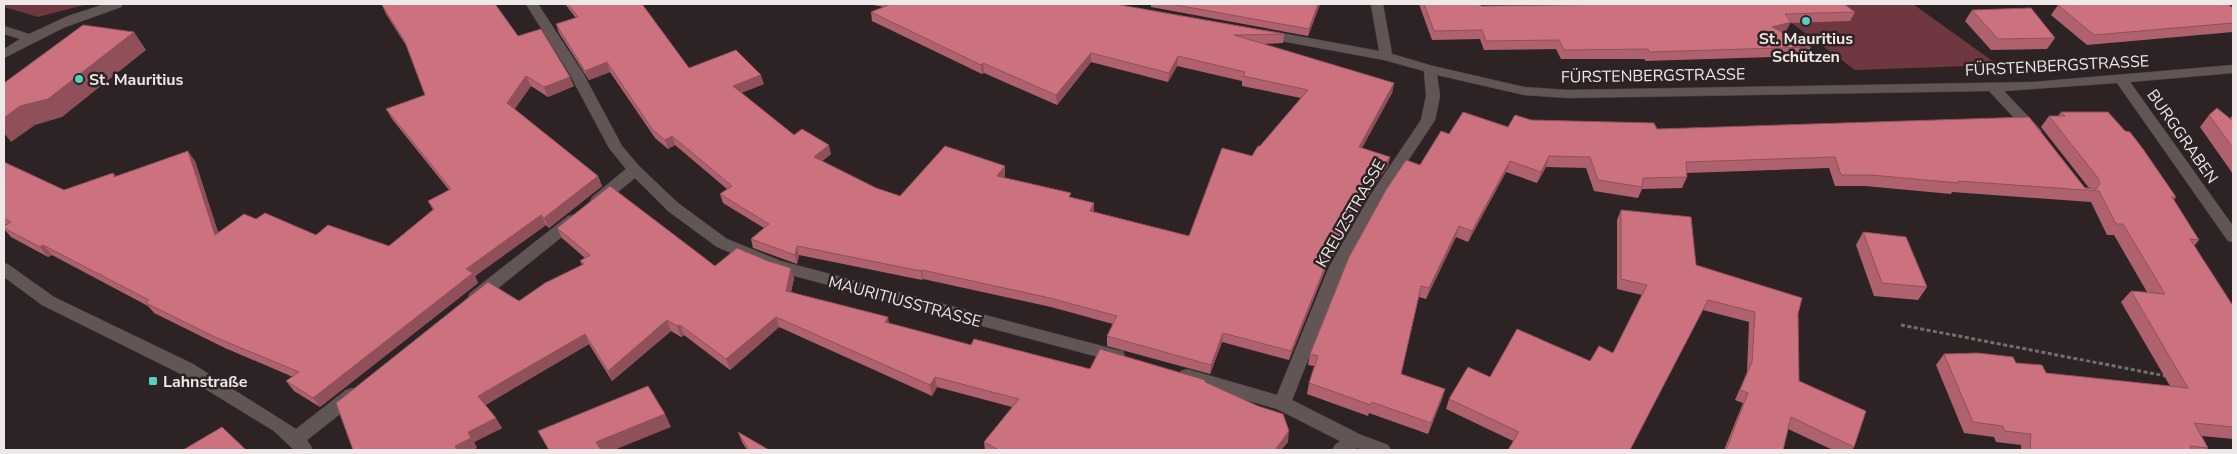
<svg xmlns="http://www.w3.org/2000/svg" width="2237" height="454" font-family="'Nunito Sans',sans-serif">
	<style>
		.green { fill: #6f373f }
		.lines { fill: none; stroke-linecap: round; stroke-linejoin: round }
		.minor-casing { stroke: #494142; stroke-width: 1 }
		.path { stroke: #756c6c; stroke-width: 3; stroke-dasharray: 4 2.5; stroke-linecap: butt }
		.minor { fill: #615556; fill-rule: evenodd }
		.wall { fill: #af626d }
		.shaded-wall { fill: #8f5059 }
		.building { fill: #cc727f; stroke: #8f5059 }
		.poi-dot { fill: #56cec3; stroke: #2d2324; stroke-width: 2 }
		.labels { text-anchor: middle; stroke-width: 5; stroke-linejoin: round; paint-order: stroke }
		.poi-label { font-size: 16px; font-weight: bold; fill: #efe8e8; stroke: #2d2324; text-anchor: start }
		.street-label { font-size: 16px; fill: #efe8e8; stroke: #2d2324 }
	</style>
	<rect width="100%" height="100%" fill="#2d2324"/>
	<g class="green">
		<path d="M4,4H88L38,17L4,7Z"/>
		<path d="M1766,4H1913L1998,65L1855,70Z"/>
	</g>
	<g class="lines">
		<g class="minor-casing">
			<g id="minor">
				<path d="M105,4H123L121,7L63,28L4,58V49L20,39L4,34V26L29,34L68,16Z"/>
				<path d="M526,4H538L583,73L622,146L640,167L678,203L727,239L781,261L1117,350L1123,351L1125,356L1123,361L1117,362L772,270L717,247L668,211L635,178L602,205H592L590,201L592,197L626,169L609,148L569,73Z"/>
				<path d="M1371,4H1383L1392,54L1433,66L1524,87L1568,90L2033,82L2233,65V73L2130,82L2233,226V242L2228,241L2117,83L2004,91L2040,129L2042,132L2040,135H2030L1989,91L1568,98L1524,95L1437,75L1440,96L1435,120L1382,200L1345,267L1292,400L1361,435L1388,445L1391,450H1362L1357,448L1354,450H1332L1335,445L1340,441L1277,409L1181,381L1179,376L1181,371L1187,369L1277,395L1329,267L1371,194L1421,120L1426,96L1424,71L1384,60L1265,38L1259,34L1265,30L1379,51Z"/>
				<path d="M573,215L578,216L580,220L578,224L482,301L476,303L470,301L468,297L470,293L568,216Z"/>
				<path d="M4,263L9,265L54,297L193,364L296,429L346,390L352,388L358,390L361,395L358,400L307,440L313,450H294L274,431L181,374L42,305L4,277Z"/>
			</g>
		</g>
		<path class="path" d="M1901,325L2166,376"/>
		<use href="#minor" class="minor"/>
	</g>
	<g class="wall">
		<path d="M383,4H495L518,36L574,86L548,97L531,86L514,109L598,176L602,186L549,228L546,225L475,276L478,283L320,407L294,391L286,381L293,377L225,348L154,313L148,306L52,255L48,257L11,237L4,229V226L6,225L4,223V162L64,190L113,173L116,176L195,161L218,232L256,219L316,235L389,246L433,210L428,201L449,190L392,119L386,109L425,95L407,47L386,14L382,5Z"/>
		<path d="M565,4H642L689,68L764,84L741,93L794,135L831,154L822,161L876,188L900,196L1005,175L1004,178L1071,197L1094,203V212L1189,236L1252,156L1301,98L1242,86V81L1177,66L1168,82L1091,62L1057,105L984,73L982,74L872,21L871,12L884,7L868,4H1115L1284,34L1283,43L1263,44L1394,83L1392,93L1362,148L1390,157L1388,166L1369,193L1327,266L1289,360L1222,342L1210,374L1107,346V336L1113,324L1051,307L923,279L922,280L799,255L797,264L753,248L751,239L764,228L723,203L720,194L727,189L675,145L668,149L655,138L610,72L589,80L559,33L556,24L576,18Z"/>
		<path d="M1151,4H1320L1308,36L1151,7Z"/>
		<path d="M1419,4H1480L1481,6L1855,12L1850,21L1790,23L1786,31L1782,32L1811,47L1806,56L1646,61L1644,59H1561L1556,49L1484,50L1480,39L1432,40Z"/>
		<path d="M2058,5L2233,8V32L2087,45L2051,15Z"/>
		<path d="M1972,10L2055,38L2047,49L1991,50L1965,21Z"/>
		<path d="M2061,112L2176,197L2174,200L2199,240L2194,246L2233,306V439L2202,436L2208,448L2206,450H2021V445L1996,442L1994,437L1964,433L1936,365L1944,354L2016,363L2046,373L2170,386L2121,302L2131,291L2147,292L2114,235H2107L2091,202L1952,192L1951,194L1865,186H1835L1829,168L1687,173V177L1682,188L1642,189L1638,198L1594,191L1586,168L1546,167L1537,183L1506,172L1468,242L1456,237L1426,299L1419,297L1401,374L1445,389L1442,399L1428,434L1369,413L1368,416L1307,394L1309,383L1314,366L1308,365L1310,354L1420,165L1449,134L1508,127L1531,120L1657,129L2089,188L2041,127L2049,116H2058Z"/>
		<path d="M2233,114V174L2200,127L2209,115L2230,119Z"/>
		<path d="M1621,210L1696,265L1798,314L1799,381L1854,447L1852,450H1833L1788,429L1783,450H1724L1743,403L1735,400L1747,372L1749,322L1703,310L1513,441L1446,409L1449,399L1490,377L1590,361L1613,353L1642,295L1617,289V220Z"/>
		<path d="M557,228L715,266L794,278L791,292L890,324L971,345L1090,369L1205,382L1288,442L1281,450H985L984,442L1012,407L937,387L932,396L779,327L730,370L684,335L681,337L671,331L612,381L589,344L485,405L502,428L474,442L477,448L353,450L519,301L582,265L580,261L585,258L562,238Z"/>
		<path d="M1863,232L1927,287L1918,300L1874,296L1856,245Z"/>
		<path d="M738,432L769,450H747L742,442Z"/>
	</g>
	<g class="shaded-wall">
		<path d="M1318,4H1320L1308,36L1309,29Z"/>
		<path d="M1791,22L1786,31L1767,36L1772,27Z"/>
		<path d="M134,32L146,50L62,117L35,125L11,142L4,133V118L20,106Z"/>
		<path d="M1091,53V62L1057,105L1056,95Z"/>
		<path d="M1178,56L1177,66L1168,82L1169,73Z"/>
		<path d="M607,62L610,72L589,80L585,71Z"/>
		<path d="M983,63L984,73L982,74L981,65Z"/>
		<path d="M761,75L764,84L735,95L733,86Z"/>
		<path d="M526,76L531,86L512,113L507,103Z"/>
		<path d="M570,77L574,86L548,97L544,87Z"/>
		<path d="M1394,83L1392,93L1357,156L1359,147Z"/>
		<path d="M672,136L675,145L668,149L665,140Z"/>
		<path d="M829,145L831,154L816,166L814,157Z"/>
		<path d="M188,151L195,161L222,245L215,235Z"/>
		<path d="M1549,156L1546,167L1537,183L1541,172Z"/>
		<path d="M1390,157L1388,166L1369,193L1327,266L1289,360L1291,351L1329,257L1371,184Z"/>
		<path d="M1510,161L1506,172L1468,242L1472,231Z"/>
		<path d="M1005,166V175L998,186L997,176Z"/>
		<path d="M598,176L602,186L549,228L544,218Z"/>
		<path d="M1094,203V212L1090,211Z"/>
		<path d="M541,215L546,225L475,276L478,283L320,407L313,398L466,269Z"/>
		<path d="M1459,226L1456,237L1426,299L1429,288Z"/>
		<path d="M43,245L52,255L48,257L40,247Z"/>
		<path d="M797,246L799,255L797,264L795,255Z"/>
		<path d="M791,268L794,278L789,301L786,291Z"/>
		<path d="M922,270L923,279L922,280L921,271Z"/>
		<path d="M776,317L779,327L730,370L726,359Z"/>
		<path d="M888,317L890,328L885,322Z"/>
		<path d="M667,320L671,331L612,381L608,371Z"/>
		<path d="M680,325L684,335L681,337L677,326Z"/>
		<path d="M1223,333L1222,342L1210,374L1211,365Z"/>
		<path d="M585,334L589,344L484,406L478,396Z"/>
		<path d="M935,377L937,387L932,396L930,385Z"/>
		<path d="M1445,389L1442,399L1428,434L1431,423Z"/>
		<path d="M665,414L671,427L614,450H601L596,442Z"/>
		<path d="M496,418L502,428L474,442L477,448L473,450H457L455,446L468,432Z"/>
		<path d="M1289,431L1288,442L1281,450H1275Z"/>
	</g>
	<g class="building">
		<path d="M384,4H495L518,36L541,29L570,77L544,87L526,76L507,103L598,176L544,218L541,215L466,269L473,273L313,398L286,381L299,372L217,338L146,303L149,300L43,245L40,247L4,228V226L11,222L4,218V162L64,190L113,173L114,177L188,151L215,235L244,214L256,219L265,213L316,235L328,225L389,246L434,209L428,201L451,189L386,109L425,95L405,42L382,5Z"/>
		<path d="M568,4H642L689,68L736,50L761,75L733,86L794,135L802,129L829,145L814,157L876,188L900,196L945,146L1005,166L997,176L1071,193L1069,197L1094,203L1090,211L1189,236L1222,148L1252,156L1258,146H1260L1308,90L1243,76L1245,72L1178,56L1169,73L1091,53L1056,95L983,63L981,65L871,12L891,4H1115L1284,34L1234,35L1394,83L1359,147L1390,157L1371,184L1329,257L1291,351L1223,333L1211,365L1107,336L1117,316L1050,298L922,270L921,271L797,246L795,255L751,239L769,224L720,194L732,186L672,136L665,140L652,129L607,62L585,71L556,24L578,17Z"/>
		<path d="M1171,4H1318L1309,29Z"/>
		<path d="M1424,4H1480L1481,6L1629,4H1844L1855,12L1785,14L1791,22L1772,27L1811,47L1649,52L1648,49L1564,50L1559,40L1486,41L1482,30L1434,31Z"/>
		<path d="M2069,4H2228L2233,8V23L2094,35L2058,5Z"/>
		<path d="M2031,8L2055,38L1998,39L1972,10Z"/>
		<path d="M83,25L134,32L48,99L20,106L4,118V83Z"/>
		<path d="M2217,108L2233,121V148L2209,115Z"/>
		<path d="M1463,112L1508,127L1515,115L1531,120L1654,123L1657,129L2029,117L2085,188L2096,189L2100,184L2098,178L2049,116H2065L2061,112H2108L2125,131L2130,132L2143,149L2176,197H2172L2199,240L2190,239L2233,306V427L2194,423L2208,448L2190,446L2192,450H2030L2031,434L2005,431L2003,426L1973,422L1944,354L1978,353L2013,357L2016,363L2042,365L2046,373L2188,388L2131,291L2165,294L2123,224H2116L2099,191L1958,181L1959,183L1871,175H1841L1835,157L1686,162L1687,177L1643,178L1642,187L1598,180L1590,157L1549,156L1541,172L1510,161L1472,231L1459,226L1429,288L1421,286L1401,374L1445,389L1431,423L1372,402L1371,405L1309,383L1318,356L1310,354L1349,257L1386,190L1406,160L1420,165L1441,131L1449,134Z"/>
		<path d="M610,186L715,266L737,248L768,261L791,268L786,291L888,317L885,322L971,345L974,339L1090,369L1100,349L1205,380V382L1258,406L1283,414L1289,431L1275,450H999L984,442L1019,399L935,377L930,385L776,317L726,359L680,325L677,326L667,320L608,371L585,334L478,396L496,418L468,432L471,438L455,446L457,450H353L336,403L488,282L519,301L545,283L584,264L580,261L590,255L557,228Z"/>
		<path d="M1621,210L1691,217L1696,265L1802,298L1798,314L1799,381L1866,411L1854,447L1791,417L1783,450H1726L1748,393L1740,390L1752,362L1755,312L1708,300L1630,450H1508L1519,432L1449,399L1468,367L1490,377L1517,329L1590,361L1599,346L1613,353L1647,285L1621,279Z"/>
		<path d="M1863,232L1906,237L1927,287L1882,283Z"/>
		<path d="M648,386L665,414L596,442L601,450H549L538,431Z"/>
		<path d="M222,427L246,450H183Z"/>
		<path d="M738,432L769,450H749Z"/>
	</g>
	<g class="poi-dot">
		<circle cx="1806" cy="21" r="5"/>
		<circle cx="79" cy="79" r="5"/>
		<rect x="148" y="376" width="10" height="10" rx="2.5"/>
	</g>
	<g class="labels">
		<g class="poi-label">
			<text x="1806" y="44" text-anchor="middle">St. Mauritius<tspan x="1806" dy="18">Schützen</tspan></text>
			<text x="89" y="85">St. Mauritius</text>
			<text x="163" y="387">Lahnstraße</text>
		</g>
		<g class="street-label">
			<text transform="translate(2057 65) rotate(-3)" y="6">FÜRSTENBERGSTRASSE</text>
			<text transform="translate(1653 75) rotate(-1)" y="6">FÜRSTENBERGSTRASSE</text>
			<text transform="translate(2183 136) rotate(55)" y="6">BURGGRABEN</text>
			<text transform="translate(1350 213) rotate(-60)" y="6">KREUZSTRASSE</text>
			<text transform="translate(905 301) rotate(15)" y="6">MAURITIUSSTRASSE</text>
		</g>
	</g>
	<rect width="2237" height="454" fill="none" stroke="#efe8e8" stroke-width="10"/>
</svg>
